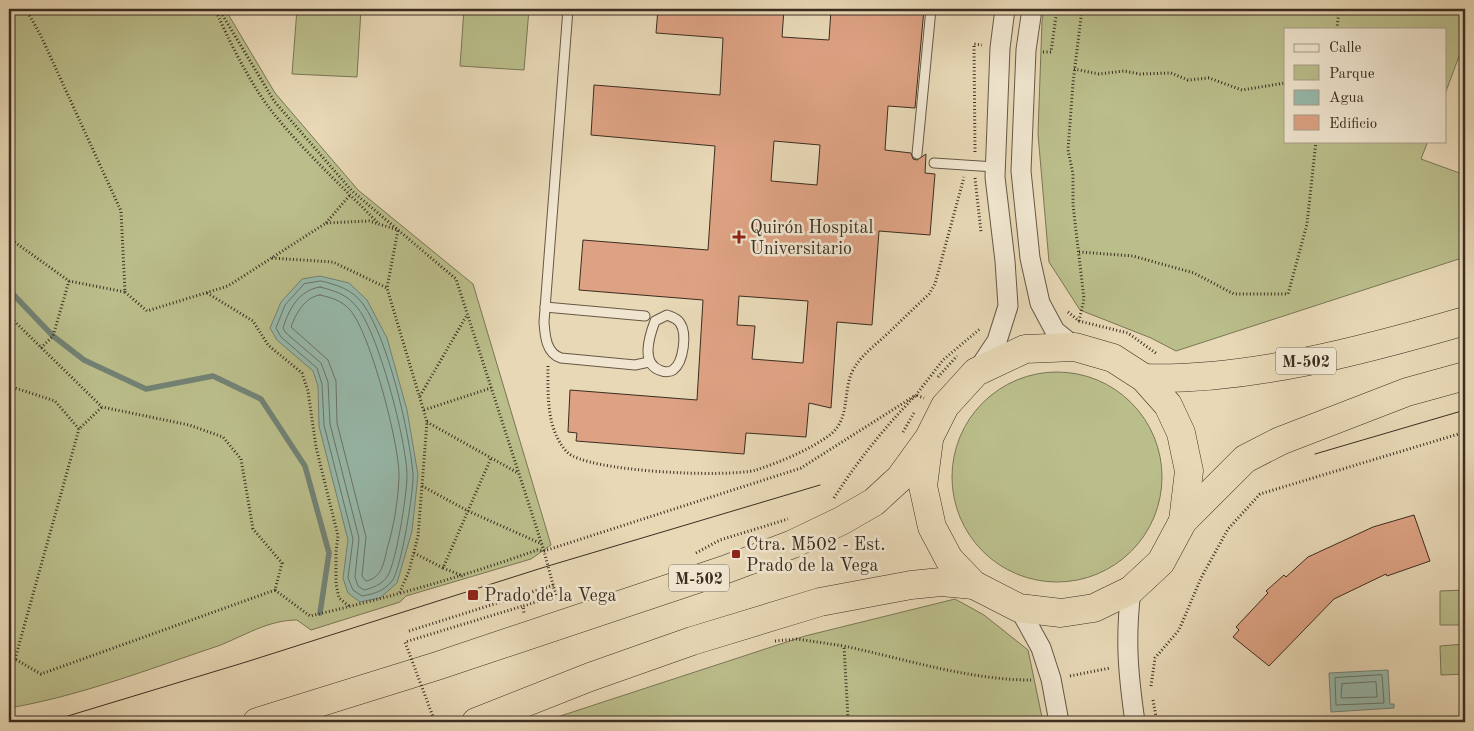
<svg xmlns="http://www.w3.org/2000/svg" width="1474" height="731" font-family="'Old Standard TT',serif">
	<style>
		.green { fill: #babe8b; stroke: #7a7656 }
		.water { fill: #97baad; stroke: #728275 }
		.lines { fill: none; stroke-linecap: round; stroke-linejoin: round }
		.shore { stroke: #697466; stroke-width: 1 }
		.stream { stroke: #728275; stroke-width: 5.5 }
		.building { fill: #dda283; stroke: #3b2d20; fill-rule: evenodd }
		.lane-casing { stroke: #665846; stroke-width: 11 }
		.street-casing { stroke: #665846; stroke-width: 21 }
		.highway-casing { stroke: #3b2d20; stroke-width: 29 }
		.path { stroke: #3b2d20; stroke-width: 3; stroke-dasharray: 1 2.5; stroke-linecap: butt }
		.lane { stroke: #f0e6d0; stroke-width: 9 }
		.street { stroke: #f0e6d0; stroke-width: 19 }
		.highway { stroke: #e8d8b6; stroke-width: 28 }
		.tram { stroke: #3b2d20; stroke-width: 1 }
		.path-bridge { stroke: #3b2d20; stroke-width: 3; stroke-dasharray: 1 2.5; stroke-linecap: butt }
		.poi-dot { fill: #8f2418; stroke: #f0e6d0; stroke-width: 2 }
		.labels { text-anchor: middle; stroke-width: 5; stroke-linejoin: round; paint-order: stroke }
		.shield { fill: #f0e6d0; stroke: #716455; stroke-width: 1 }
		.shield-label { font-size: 16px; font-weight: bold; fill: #3b2d20 }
		.poi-label { font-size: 18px; fill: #3b2d20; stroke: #f0e6d0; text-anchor: start }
	</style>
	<rect width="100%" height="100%" fill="#e8d8b6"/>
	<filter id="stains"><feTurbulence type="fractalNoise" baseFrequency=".004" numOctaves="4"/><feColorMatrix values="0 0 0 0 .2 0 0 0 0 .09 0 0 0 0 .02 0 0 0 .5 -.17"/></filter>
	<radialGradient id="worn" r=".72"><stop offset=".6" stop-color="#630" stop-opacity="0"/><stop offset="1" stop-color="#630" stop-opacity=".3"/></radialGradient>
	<g class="green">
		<path d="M9,9H225L275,93L358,190L473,284L551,545L531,559L406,596L400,602L311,630L297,620C268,620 244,636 218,646C149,669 80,696 9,708Z"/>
		<path d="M297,9H361L357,77L292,74Z"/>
		<path d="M464,9H529L524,70L460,66Z"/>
		<path d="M1044,9H1465V40L1445,94V29H1285V141H1428L1421,159L1465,175V257L1176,351L1151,338L1080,310L1049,262L1038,134L1042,21Z"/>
		<circle cx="1057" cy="477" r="105"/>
		<path d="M1465,590V625H1440V591Z"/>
		<path d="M955,599L984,615L1028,650L1043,722H542L805,636Z"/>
		<path d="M1465,644V674L1441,675L1440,646Z"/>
	</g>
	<g class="water">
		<path d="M320,276L349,283L367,300L387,338L407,410L418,475L412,531L397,583L380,598L360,602L348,593L343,578L348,540L319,426L318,386L313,371L277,340L270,328L281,302L302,279Z"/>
		<path d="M1388,670L1390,704H1394V708L1331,712L1329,673Z"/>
	</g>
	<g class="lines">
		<g class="shore">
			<path d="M321,281C337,285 352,289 363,304C388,339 409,430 413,474C414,490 401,570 392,581C384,591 374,594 362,596L353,590L348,578L353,539L324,425L322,384L317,368L281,337L276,328L285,305L304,284Z"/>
			<path d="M320,287C335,291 346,294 356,306C378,330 407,443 407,476C407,494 396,564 387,577C381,585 372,588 364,590L358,586L355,577L359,538L330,424L328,382L321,363L286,333L283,328C289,309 299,290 320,287Z"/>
			<path d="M320,295C332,298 341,300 350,310C370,332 400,446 399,477C398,501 394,526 387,549C384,562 382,578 366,581L362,576L366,537L337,423L336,381L328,360L291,327C296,313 305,297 320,295Z"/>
			<path d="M1382,675L1384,703L1336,705L1335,678Z"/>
			<path d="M1376,682L1377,697L1341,698L1342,684Z"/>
		</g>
		<path class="stream" d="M9,290L53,336L84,360L146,389L213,376L261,399L305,466L329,553L320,613"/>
	</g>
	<g class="building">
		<path d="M658,9H784L782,37L829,40L831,9H924L915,108L888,106L885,150L911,153L913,159L917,160L926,154L925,173L935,174L930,235L879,231L872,325L837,322L831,408L809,403L806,437L746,433L744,454L576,441L577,433L568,432L570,390L697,400L703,300L579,290L583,240L708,250L715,146L591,135L594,85L720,95L723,38L656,33ZM774,141L820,145L817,185L771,181ZM739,296L808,301L803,363L752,359L755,326L737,325Z"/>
		<path d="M1414,515L1430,561L1387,576L1386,574L1334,599L1269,666L1233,637L1239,630L1236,627L1268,593L1266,591L1284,575L1286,577L1308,557L1373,527Z"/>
	</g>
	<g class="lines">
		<g class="lane-casing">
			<g id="lane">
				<path d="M568,9L544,322C545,336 546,353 561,358L635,365L649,362"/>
				<path d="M917,154L931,9"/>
				<path d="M934,163L995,167"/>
				<path d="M545,307L645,316"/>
				<path d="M667,315C672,317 677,318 680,323C687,333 684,362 673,370C670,372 665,372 662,371C640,365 649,337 655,321Z"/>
			</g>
		</g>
		<g class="street-casing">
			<g id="street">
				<path d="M1032,9L1026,50L1021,171L1030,258L1040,303L1055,331L1075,347"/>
				<path d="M977,371L997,341L1008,306L1005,261L995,177L1000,48L1005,9"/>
				<path d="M1131,590C1125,639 1128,673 1135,722"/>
				<path d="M1019,608L1041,648L1051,679L1059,722"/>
			</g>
		</g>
		<g class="highway-casing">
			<g id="highway">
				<path d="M1144,378C1249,381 1365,350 1465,321"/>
				<path d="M929,440L923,486L932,527L949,559L974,585L1019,608L1061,613L1094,608L1131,590L1161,562L1183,521L1245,459L1280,441L1407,392L1465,376"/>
				<path d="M257,722L437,666L724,570L793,544L841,521L874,502L900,478L929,438L945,406L976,372L1025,349L1075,347L1113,358L1144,378L1168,405L1181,433L1189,471L1183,521"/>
				<path d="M476,722L590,677L692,641L820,602L911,585L941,582L974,585"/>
			</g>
		</g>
		<g class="path">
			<path d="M215,9C229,41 249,81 270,109C302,150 342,186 378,223"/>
			<path d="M219,9L274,101L352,191L456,279L544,551L556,596L523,606L524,613"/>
			<path d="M1337,29L1339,9"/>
			<path d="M1043,52H1051L1057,9"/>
			<path d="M1074,69L1099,74L1124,71L1140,74L1171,73L1188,80L1209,78L1242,90L1285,83"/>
			<path d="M975,152L974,44L982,45"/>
			<path d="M975,178L981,232"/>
			<path d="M326,223L350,195"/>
			<path d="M9,238L69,281L125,292L121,211L41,36L26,9"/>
			<path d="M1079,252L1133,256L1194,273L1234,294H1288L1307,224L1316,141"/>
			<path d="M272,258L333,262L387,288L427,422L418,536L409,571L399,594"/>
			<path d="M125,292L147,311L228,286L326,223L369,221L398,230L387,288"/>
			<path d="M207,293L253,321L268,345L302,373L308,391L316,447L338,536L336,552V584L339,598L349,606"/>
			<path d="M1068,312L1079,321L1128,333L1157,354"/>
			<path d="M9,316L102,407L189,425L223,437L241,459L253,529L282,563L275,590L41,674L15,659L9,660"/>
			<path d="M1079,321L1084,299L1073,205V174L1068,150L1073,83L1082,9"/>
			<path d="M41,348L53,336L69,281"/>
			<path d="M548,366C548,395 546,429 567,452C586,472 728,478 756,470C780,462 810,450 831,434C850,418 843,392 852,372C860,356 873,347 885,336C900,322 914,308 929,294L935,284L964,177"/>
			<path d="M938,377L957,356"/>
			<path d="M9,386L55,401L79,429L102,407"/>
			<path d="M420,396L467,315"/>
			<path d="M424,410L491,388"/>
			<path d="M427,422L518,473"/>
			<path d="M903,432L915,411"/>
			<path d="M422,486L468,511L542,544"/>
			<path d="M834,498C858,460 885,427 916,395L924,398"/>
			<path d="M414,553L443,568L491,458"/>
			<path d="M696,553L720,540L788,519"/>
			<path d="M443,568L463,576"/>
			<path d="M275,590L310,616C387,598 462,577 537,550L544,551L801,468L916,395L943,360L981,328"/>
			<path d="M409,631L554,585"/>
			<path d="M775,641L797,639L844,646"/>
			<path d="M15,659L79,429"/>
			<path d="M1070,676L1110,668"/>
			<path d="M1151,686L1155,658L1179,630L1201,578L1228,529L1260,494L1465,432"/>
			<path d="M1153,700L1157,722"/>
			<path d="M809,722L848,718L844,646C905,659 969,680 1031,680"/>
		</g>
		<use href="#lane" class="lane"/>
		<use href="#street" class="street"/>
		<use href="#highway" class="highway"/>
		<g class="tram">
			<path d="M1315,454L1465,410"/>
			<path d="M48,722L246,662L548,566L820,485"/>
		</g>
		<path class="path-bridge" d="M435,722L405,642L523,606"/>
	</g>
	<g class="poi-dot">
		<path d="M736.5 229.5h5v5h5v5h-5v5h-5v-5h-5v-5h5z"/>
		<rect x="731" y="549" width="10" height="10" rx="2.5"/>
		<rect x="467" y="589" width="12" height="12" rx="2.5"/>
	</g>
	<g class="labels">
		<g class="shield">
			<rect x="1276" y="347.5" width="60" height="27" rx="4"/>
			<rect x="669" y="564.5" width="60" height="27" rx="4"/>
		</g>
		<g class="shield-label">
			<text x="1306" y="367">M-502</text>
			<text x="699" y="584">M-502</text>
		</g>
		<g class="poi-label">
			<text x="750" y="233">Quirón Hospital<tspan x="750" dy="21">Universitario</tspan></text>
			<text x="746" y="550">Ctra. M502 - Est.<tspan x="746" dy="21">Prado de la Vega</tspan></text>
			<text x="484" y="601">Prado de la Vega</text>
		</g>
	</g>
	<rect width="1474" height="731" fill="none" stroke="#e8d8b6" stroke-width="30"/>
	<rect x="10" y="10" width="1454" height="711" fill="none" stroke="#3b2d20" stroke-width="2.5"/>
	<rect x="15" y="15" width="1444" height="701" fill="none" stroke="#3b2d20"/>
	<rect x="1284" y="28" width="162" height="115" fill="#f0e6d0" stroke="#a89c8a"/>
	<rect x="1294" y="44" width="25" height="8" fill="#f0e6d0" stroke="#a89c8a"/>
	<text x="1329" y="52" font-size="15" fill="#3b2d20">Calle</text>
	<rect x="1294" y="65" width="25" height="15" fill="#babe8b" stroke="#a89c8a"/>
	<text x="1329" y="78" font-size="15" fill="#3b2d20">Parque</text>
	<rect x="1294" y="90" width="25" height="15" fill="#97baad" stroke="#a89c8a"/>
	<text x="1329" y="102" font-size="15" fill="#3b2d20">Agua</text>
	<rect x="1294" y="115" width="25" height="15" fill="#dda283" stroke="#a89c8a"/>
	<text x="1329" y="128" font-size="15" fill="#3b2d20">Edificio</text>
	<rect width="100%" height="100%" filter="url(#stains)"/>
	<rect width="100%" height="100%" fill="url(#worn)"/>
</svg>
